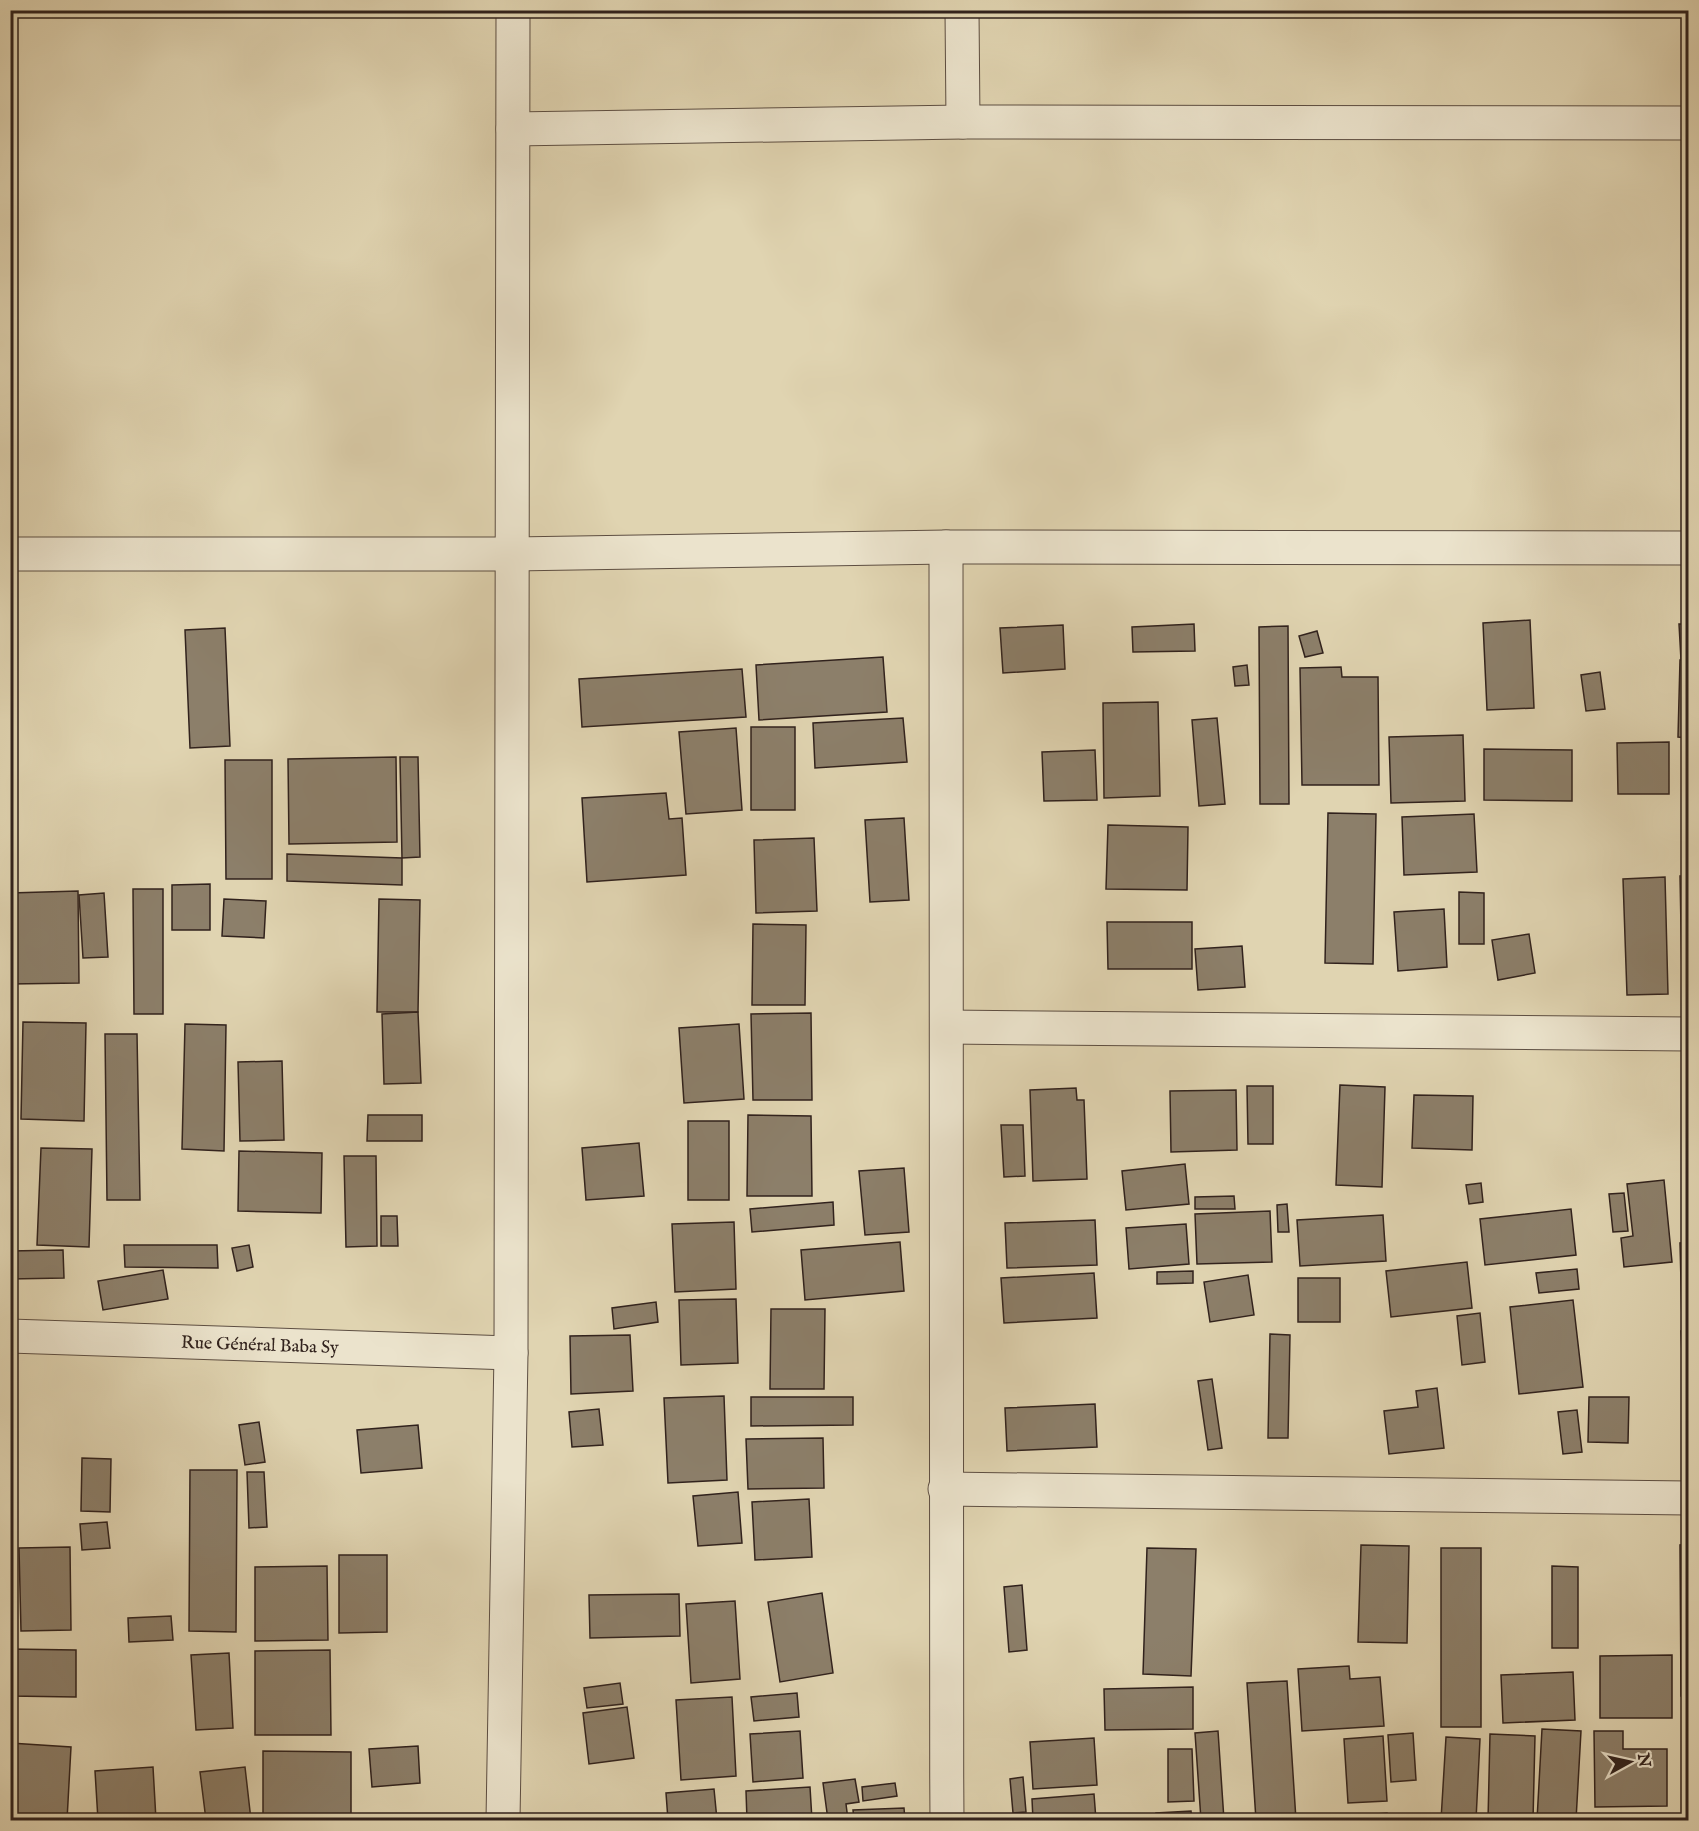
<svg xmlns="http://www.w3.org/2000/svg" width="1699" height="1831" font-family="'IM FELL English',serif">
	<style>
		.building { fill: #8c7f6a; stroke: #31221d; stroke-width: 1.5 }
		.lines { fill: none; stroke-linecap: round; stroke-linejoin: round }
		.minor-casing { stroke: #5d4e42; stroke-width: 35 }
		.minor { stroke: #ebe3cc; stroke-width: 33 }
		.labels { text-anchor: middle; stroke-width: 4.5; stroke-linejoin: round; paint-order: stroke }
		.street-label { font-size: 18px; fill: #31221d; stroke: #ebe3cc }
	</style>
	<rect width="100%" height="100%" fill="#e0d4b1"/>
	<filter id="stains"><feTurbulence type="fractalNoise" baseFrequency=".00333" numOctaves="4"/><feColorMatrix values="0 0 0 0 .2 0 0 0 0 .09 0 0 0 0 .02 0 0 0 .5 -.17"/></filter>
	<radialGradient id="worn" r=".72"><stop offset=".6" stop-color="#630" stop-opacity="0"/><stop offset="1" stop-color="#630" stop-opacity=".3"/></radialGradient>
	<g class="building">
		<path d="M1530,620L1534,708L1487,710L1483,623Z"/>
		<path d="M1194,624L1195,651L1133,652L1132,627Z"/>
		<path d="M1679,624H1688V659L1681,660Z"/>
		<path d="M1063,625L1065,669L1003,673L1000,628Z"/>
		<path d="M1288,626L1289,804H1260L1259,627Z"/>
		<path d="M225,628L230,746L190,748L185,630Z"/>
		<path d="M1317,631L1323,653L1305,657L1299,636Z"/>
		<path d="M883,657L887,712L759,720L756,665Z"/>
		<path d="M1680,660H1688V738L1678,737Z"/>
		<path d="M1247,665L1249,685L1235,686L1233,667Z"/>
		<path d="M1341,667L1342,677H1378L1379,785H1302L1300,668Z"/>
		<path d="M742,669L746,717L582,727L579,679Z"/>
		<path d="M1600,672L1605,709L1586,711L1581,675Z"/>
		<path d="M1158,702L1160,796L1104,798L1103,703Z"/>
		<path d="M903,718L907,762L815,768L813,723Z"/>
		<path d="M1217,718L1225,804L1199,806L1192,720Z"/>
		<rect x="751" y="727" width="44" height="83"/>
		<path d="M736,728L742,810L686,814L679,732Z"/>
		<path d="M1463,735L1465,801L1391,803L1389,737Z"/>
		<path d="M1669,742V794H1618L1617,743Z"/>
		<path d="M1484,749L1572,750V801L1484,800Z"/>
		<path d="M1095,750L1097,800L1044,801L1042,752Z"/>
		<path d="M396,757L397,842L289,844L288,759Z"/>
		<path d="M400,757H418L420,857L402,858Z"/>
		<path d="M225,760H272V879H226Z"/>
		<path d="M666,793L669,819L682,818L686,875L587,882L582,798Z"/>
		<path d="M1328,813L1376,814L1373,964L1325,963Z"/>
		<path d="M1474,814L1477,872L1404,875L1402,817Z"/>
		<path d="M904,818L909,900L870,902L865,820Z"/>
		<path d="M1108,825L1188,827L1187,890L1106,889Z"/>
		<path d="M814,838L817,911L756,913L754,840Z"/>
		<path d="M287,854L402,858V885L287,881Z"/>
		<path d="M1680,876H1688V979H1682Z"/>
		<path d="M1665,877L1668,994L1627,995L1623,879Z"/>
		<path d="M210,884V930H172V885Z"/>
		<path d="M133,889H163V1014H134Z"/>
		<path d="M78,891L79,983L10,984V893Z"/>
		<path d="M1459,892L1484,893V944H1459Z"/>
		<path d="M104,893L108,957L83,958L79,895Z"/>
		<path d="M224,899L266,901L264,938L222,936Z"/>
		<path d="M379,899L420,900L418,1012H377Z"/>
		<path d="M1444,909L1447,967L1398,971L1394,912Z"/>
		<path d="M1107,922H1192V969H1108Z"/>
		<path d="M753,924L806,925L805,1005H752Z"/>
		<path d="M1529,934L1535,973L1498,980L1492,940Z"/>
		<path d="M1242,946L1245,987L1198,990L1195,949Z"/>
		<path d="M418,1012L421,1083L384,1084L382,1014Z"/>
		<path d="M811,1013L812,1100H753L751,1014Z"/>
		<path d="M23,1022L86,1023L84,1121L21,1119Z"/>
		<path d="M185,1024L226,1025L224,1151L182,1149Z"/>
		<path d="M739,1024L744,1099L684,1103L679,1028Z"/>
		<path d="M105,1034H137L140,1200H107Z"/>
		<path d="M282,1061L284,1140L240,1141L238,1062Z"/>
		<path d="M1340,1085L1385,1087L1382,1187L1336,1185Z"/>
		<path d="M1247,1086H1273V1144H1248Z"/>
		<path d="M1076,1088L1077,1100H1084L1087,1179L1033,1181L1030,1090Z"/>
		<path d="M1236,1090L1237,1150L1171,1152L1170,1091Z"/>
		<path d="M1414,1095L1473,1096L1472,1150L1412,1148Z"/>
		<path d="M368,1115H422V1141H367Z"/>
		<path d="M748,1115L811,1116L812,1196H747Z"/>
		<rect x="688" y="1121" width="41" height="79"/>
		<path d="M1001,1125H1023L1025,1176L1004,1177Z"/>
		<path d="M639,1143L644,1196L586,1200L582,1148Z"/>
		<path d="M41,1148L92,1149L89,1247L37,1245Z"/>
		<path d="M239,1151L322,1153L321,1213L238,1211Z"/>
		<path d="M344,1156H376L377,1246L346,1247Z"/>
		<path d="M1185,1164L1189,1204L1126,1210L1122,1171Z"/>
		<path d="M904,1168L909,1232L865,1235L859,1171Z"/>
		<path d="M1664,1180L1672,1262L1624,1267L1621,1238L1633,1236L1627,1184Z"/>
		<path d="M1481,1183L1483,1202L1469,1204L1466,1185Z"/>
		<path d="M1624,1193L1628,1231L1613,1232L1609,1194Z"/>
		<path d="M1234,1196L1235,1209H1195V1197Z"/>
		<path d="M833,1202L834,1225L752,1232L750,1209Z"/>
		<path d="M1287,1204L1289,1232H1278L1277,1205Z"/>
		<path d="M1571,1209L1576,1255L1485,1265L1480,1219Z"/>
		<path d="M1270,1211L1272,1262L1197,1264L1195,1214Z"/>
		<path d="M1383,1215L1386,1261L1300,1266L1297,1220Z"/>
		<path d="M381,1216H397L398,1246H381Z"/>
		<path d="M1095,1220L1097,1265L1007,1268L1005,1223Z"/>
		<path d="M734,1222L736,1289L675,1292L672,1224Z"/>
		<path d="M1186,1224L1189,1264L1129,1269L1126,1228Z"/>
		<path d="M900,1242L904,1291L805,1300L801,1250Z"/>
		<path d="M1688,1242V1322H1682L1680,1243Z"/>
		<path d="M124,1245H217L218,1268L125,1267Z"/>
		<path d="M249,1245L253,1267L237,1271L232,1248Z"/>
		<path d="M63,1250L64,1278L10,1279V1251Z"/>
		<path d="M1467,1262L1472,1308L1391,1317L1386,1271Z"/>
		<path d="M1577,1269L1579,1289L1539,1293L1536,1273Z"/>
		<path d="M163,1270L168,1299L103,1310L98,1281Z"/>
		<path d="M1193,1271V1283L1157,1284V1272Z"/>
		<path d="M1094,1273L1097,1318L1004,1323L1001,1278Z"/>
		<path d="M1248,1275L1254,1315L1210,1322L1204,1282Z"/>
		<rect x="1298" y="1278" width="42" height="44"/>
		<path d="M736,1299L738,1363L681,1365L679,1300Z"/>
		<path d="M1573,1300L1583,1387L1519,1394L1510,1307Z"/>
		<path d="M656,1302L658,1322L614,1329L612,1308Z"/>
		<path d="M771,1309H825L824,1389H770Z"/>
		<path d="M1480,1313L1485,1362L1462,1365L1457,1316Z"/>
		<path d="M1681,1331H1688V1400L1684,1401Z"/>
		<path d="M1270,1334L1290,1335L1288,1438H1268Z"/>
		<path d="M630,1335L633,1391L571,1394L570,1336Z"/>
		<path d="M1212,1379L1222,1448L1208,1450L1198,1381Z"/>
		<path d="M1437,1388L1444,1448L1389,1454L1384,1411L1418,1407L1416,1391Z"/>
		<path d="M724,1396L727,1480L668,1483L664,1398Z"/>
		<path d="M751,1397H853V1425L751,1426Z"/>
		<path d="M1589,1397H1629L1628,1443L1588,1442Z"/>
		<path d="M1095,1404L1097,1447L1007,1451L1005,1408Z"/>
		<path d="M599,1409L603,1445L572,1447L569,1412Z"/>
		<path d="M1577,1410L1582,1452L1563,1454L1558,1412Z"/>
		<path d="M259,1422L265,1462L245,1465L239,1425Z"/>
		<path d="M418,1425L422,1468L361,1473L357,1430Z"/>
		<path d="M823,1438L824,1488L748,1489L746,1439Z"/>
		<path d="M82,1458L111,1459L110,1512L81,1511Z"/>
		<path d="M190,1470H237L236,1632L189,1631Z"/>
		<path d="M247,1472H264L267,1527L249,1528Z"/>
		<path d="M738,1492L742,1543L698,1546L693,1496Z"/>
		<path d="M809,1499L812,1557L755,1560L752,1502Z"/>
		<path d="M107,1522L110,1548L82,1550L80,1524Z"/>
		<path d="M1688,1544V1696H1681L1680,1545Z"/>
		<path d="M1361,1545L1409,1546L1407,1643L1358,1642Z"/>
		<path d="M70,1547L71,1630L21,1631L19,1548Z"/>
		<path d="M1147,1548L1196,1549L1191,1676L1143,1674Z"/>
		<rect x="1441" y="1548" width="40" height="179"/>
		<path d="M339,1555H387V1632L339,1633Z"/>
		<path d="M327,1566L328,1640L255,1641V1567Z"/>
		<path d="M1552,1566L1578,1567V1648H1552Z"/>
		<path d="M1022,1585L1027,1650L1009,1652L1004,1587Z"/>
		<path d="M822,1593L833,1673L780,1682L768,1602Z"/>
		<path d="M679,1594L680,1636L590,1638L589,1595Z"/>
		<path d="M735,1601L740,1679L691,1683L686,1604Z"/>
		<path d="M171,1616L173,1640L129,1642L128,1618Z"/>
		<path d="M10,1649L76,1650V1697L10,1696Z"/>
		<path d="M330,1650L331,1735H255V1651Z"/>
		<path d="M229,1653L233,1728L196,1730L191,1655Z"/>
		<path d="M1672,1655V1718H1600V1656Z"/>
		<path d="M1349,1666L1350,1679L1380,1677L1384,1726L1302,1731L1298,1669Z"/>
		<path d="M1573,1672L1575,1720L1503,1723L1501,1675Z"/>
		<path d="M1287,1681L1296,1820H1256L1247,1683Z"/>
		<path d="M620,1683L623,1704L587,1708L584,1688Z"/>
		<path d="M1193,1687V1729L1105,1730L1104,1689Z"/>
		<path d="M797,1693L799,1717L754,1721L751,1697Z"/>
		<path d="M732,1697L736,1776L681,1780L676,1700Z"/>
		<path d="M627,1707L634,1758L589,1764L583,1713Z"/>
		<path d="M1542,1729L1581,1731L1576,1820H1537Z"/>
		<path d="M800,1731L803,1778L753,1782L750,1734Z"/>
		<path d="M1218,1731L1224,1820H1201L1195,1733Z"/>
		<path d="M1594,1731H1623V1749H1667V1806L1595,1807Z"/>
		<path d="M1413,1733L1416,1780L1391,1782L1388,1735Z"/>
		<path d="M1490,1734L1535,1736L1533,1820H1488Z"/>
		<path d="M1383,1736L1387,1801L1348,1803L1344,1739Z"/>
		<path d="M1446,1737L1480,1739L1476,1820H1441Z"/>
		<path d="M1094,1738L1097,1785L1033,1789L1030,1742Z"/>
		<path d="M10,1743L71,1747L67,1820H10Z"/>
		<path d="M418,1746L420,1783L372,1787L369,1749Z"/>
		<path d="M1168,1749H1192L1194,1801L1168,1802Z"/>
		<path d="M263,1751L351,1752V1820H263Z"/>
		<path d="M153,1767L156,1820H98L95,1771Z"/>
		<path d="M245,1767L251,1820H206L200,1772Z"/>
		<path d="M1023,1777L1026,1812L1013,1813L1010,1779Z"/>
		<path d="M855,1779L859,1802L846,1804L848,1820H828L823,1783Z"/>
		<path d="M895,1783L897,1796L863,1801L862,1787Z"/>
		<path d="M810,1787L812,1820H747L746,1791Z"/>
		<path d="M714,1789L717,1820H668L666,1793Z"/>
		<path d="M1094,1794L1096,1820H1033L1032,1799Z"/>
		<path d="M904,1808L905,1820H854L853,1810Z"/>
		<path d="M1191,1811L1192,1820H1157L1156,1813Z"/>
		<path d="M1387,1813L1388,1820H1353L1352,1816Z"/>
	</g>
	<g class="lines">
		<g class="minor-casing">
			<g id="minor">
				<path d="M962,10L963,122"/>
				<path d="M513,129L963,122L1688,123"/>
				<path d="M946,547C947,972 944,1396 947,1820"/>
				<path d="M10,554H513L946,547L1688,548"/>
				<path d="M947,1027L1688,1034"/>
				<path id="s1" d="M10,1336L511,1353"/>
				<path d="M945,1489L1688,1498"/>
				<path d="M503,1820L511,1353L513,10"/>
			</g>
		</g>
		<use href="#minor" class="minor"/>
	</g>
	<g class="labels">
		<g class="street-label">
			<text dy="6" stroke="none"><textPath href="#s1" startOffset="250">Rue Général Baba Sy</textPath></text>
		</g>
	</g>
	<rect width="1699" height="1831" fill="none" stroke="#e0d4b1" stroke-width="36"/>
	<rect x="12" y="12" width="1675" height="1807" fill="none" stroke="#31221d" stroke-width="3"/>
	<rect x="18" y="18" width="1663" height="1795" fill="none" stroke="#31221d" stroke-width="1.5"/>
	<g transform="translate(1630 1762) rotate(82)" stroke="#ebe3cc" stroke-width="4.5" paint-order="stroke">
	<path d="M0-4.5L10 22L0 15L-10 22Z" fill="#31221d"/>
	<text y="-9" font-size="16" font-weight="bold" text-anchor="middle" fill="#31221d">N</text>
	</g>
	<rect width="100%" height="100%" filter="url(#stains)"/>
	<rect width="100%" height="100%" fill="url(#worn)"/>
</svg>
